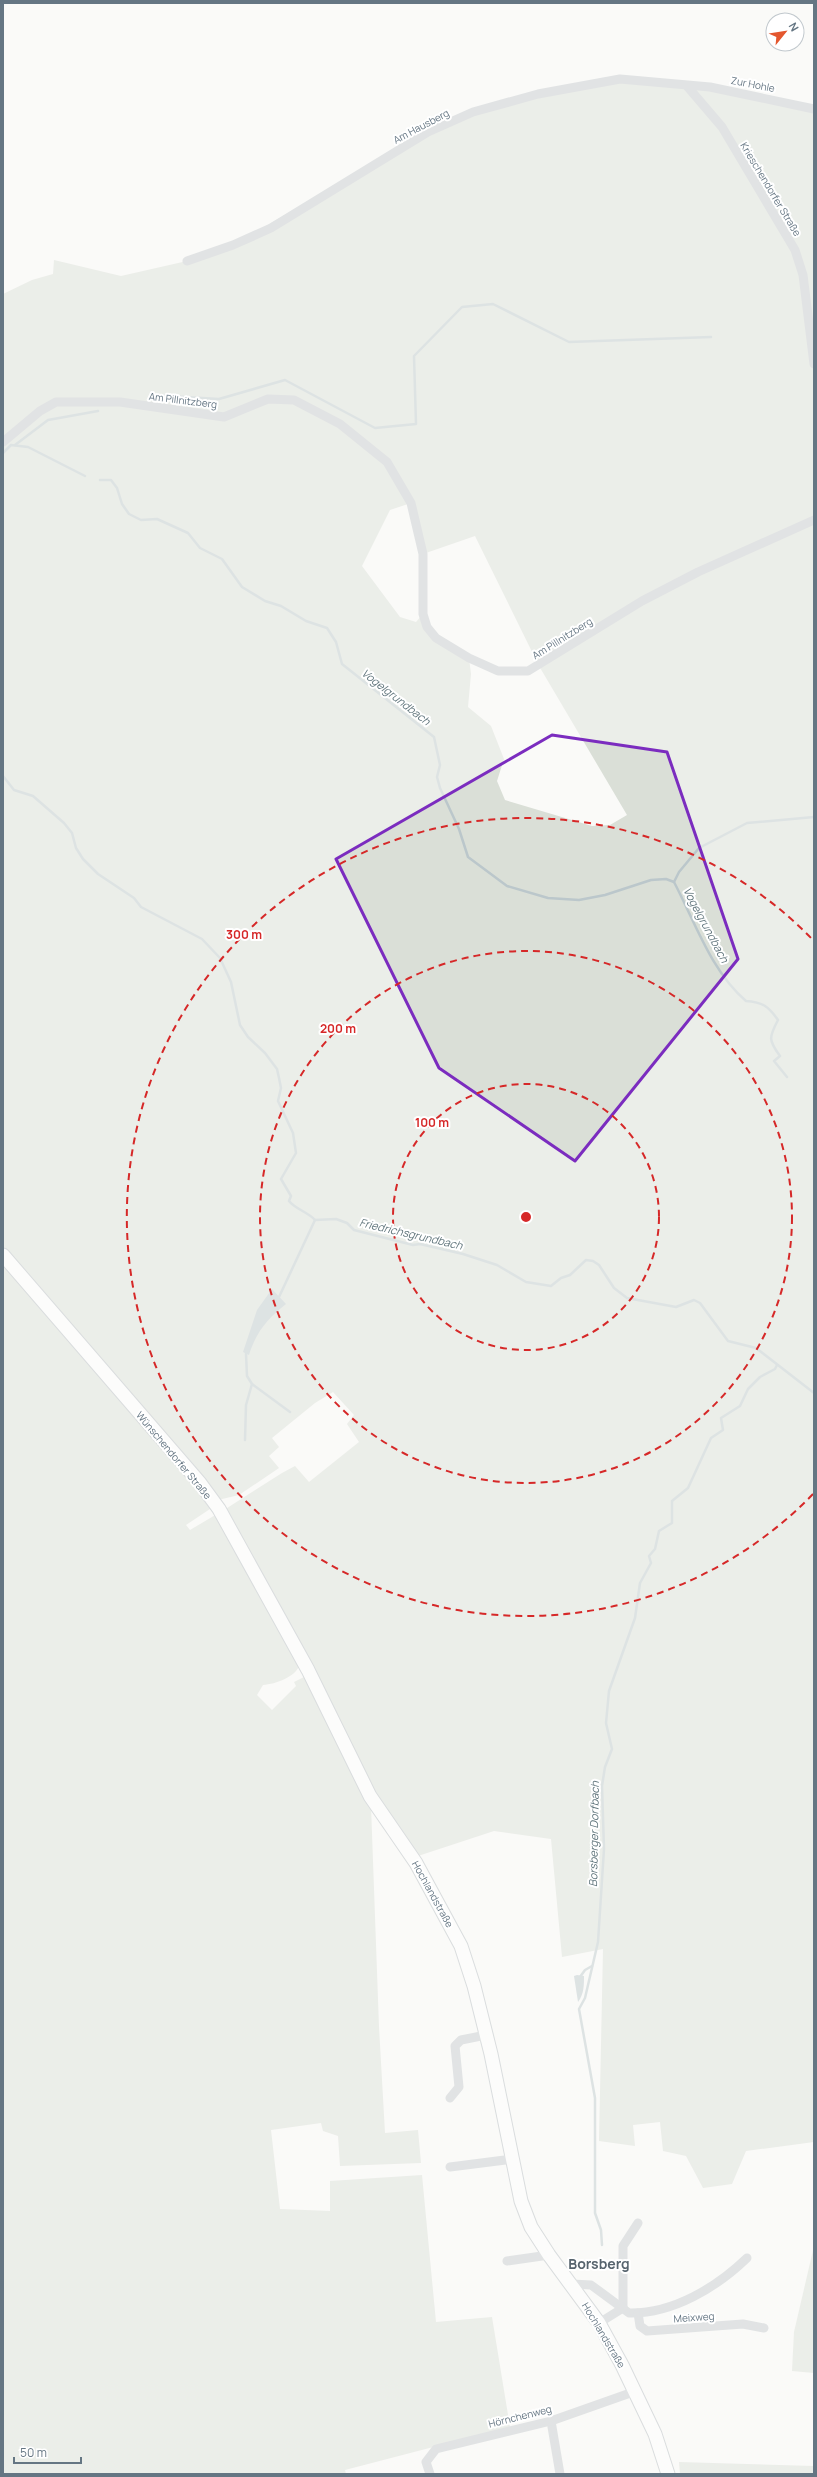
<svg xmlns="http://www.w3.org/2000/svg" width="817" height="2477" font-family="Manrope,sans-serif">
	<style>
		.green { fill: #dadfd7; fill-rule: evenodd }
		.water { fill: #bbc7cb }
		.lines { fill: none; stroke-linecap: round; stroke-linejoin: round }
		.stream { stroke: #bbc7cb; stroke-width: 2.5 }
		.secondary-casing { stroke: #b3babf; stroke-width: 15 }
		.street { stroke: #c3c8cc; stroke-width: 9 }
		.secondary { stroke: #fff; stroke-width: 13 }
		.marked { fill: none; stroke: #7b2cbf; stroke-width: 3; stroke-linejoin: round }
		.ring { fill: none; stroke: #d62828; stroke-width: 2; stroke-dasharray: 7 5 }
		.labels { text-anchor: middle; stroke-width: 4; stroke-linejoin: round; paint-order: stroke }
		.street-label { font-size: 10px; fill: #657683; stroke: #fff }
		.water-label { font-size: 11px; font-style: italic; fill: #60757c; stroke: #fff }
		.district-label { font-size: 14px; font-weight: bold; fill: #57646e; stroke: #fff }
		.centre { fill: #d62828; stroke: #fff; stroke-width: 2 }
		.ring-label { font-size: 12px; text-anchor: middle; font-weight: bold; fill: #d62828; stroke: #fff; stroke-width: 4; stroke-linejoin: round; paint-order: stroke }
	</style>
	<rect width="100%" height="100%" fill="#fafaf8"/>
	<g class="green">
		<path d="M620,79L687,86L814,109V2142L746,2151L732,2184L703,2188L686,2156L663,2151L660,2122L633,2125L635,2146L599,2141L603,1949L562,1957L551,1839L494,1831L418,1856L385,1816L224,1510L282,1473L295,1466L309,1482L359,1442L347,1424L354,1415L333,1392L315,1403L272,1438L279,1447L269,1456L279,1468L239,1495L218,1500L3,1249V294L32,280L53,274L54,260L121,276L187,261L233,245L428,132L473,112ZM411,503L423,554L475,536L539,666L627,815L610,825L592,826L505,800L497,781L504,759L491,726L468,707L471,674L469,658L427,627L423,614L416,622L400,617L362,566L390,510Z"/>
		<path d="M3,1262L213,1507L186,1525L190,1530L217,1514L300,1664C296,1677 276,1684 263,1685L257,1695L272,1710L296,1686L294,1682L306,1676L371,1806L379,2027L385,2133L418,2130L421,2163L340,2166L338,2136L323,2131L321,2123L271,2130L280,2209L330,2211V2181L422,2175L436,2322L492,2317L510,2427L345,2470L346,2474H3Z"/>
		<path d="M814,2246V2373L792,2371L794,2332Z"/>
		<path d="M679,2462L814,2466V2474H680Z"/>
	</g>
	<g class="water">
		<path d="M272,1289L286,1304C268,1318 256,1332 249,1355L243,1352L257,1310Z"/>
		<path d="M577,1975L584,1976C584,1985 584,1994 578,2002L574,1976Z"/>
	</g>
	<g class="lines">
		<g class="stream">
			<path d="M150,395L219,399L285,380L375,428L416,424L414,356L462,307L493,304L569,342L711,337"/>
			<path d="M15,445L48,420L98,411"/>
			<path d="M3,453L11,445L28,447L85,476"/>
			<path d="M100,480H111L117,488L122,504L129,514L141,520L157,519L188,533L200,548L222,559L242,587L265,601L281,606L306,621L327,628L336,642L342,664L434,737L440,765L437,777L440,788L459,829L468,857L507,886L548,898L579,900L605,895L651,880L666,879L674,882C695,922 711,971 746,1001C763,1002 769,1007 778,1020C769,1037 768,1040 780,1056L774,1061L787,1077"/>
			<path d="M3,776L14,790L33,796L64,823L72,833L76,848L83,859L98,874L134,898L141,907L202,939L220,958L231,982L240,1025L248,1037L265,1053L277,1069L279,1078L281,1088L278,1101L293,1133L296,1153L281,1179L291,1196L289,1201C295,1209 308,1212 315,1220L336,1219L347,1223L354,1230L413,1245L420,1244L463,1254L497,1265L526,1282L551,1286L561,1278L570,1275L586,1260L593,1261L599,1265L614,1288L627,1298L676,1307L694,1300L700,1303L728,1341L756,1348L814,1393"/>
			<path d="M674,882L679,872L699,848L747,823L814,817"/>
			<path d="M279,1297L315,1220"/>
			<path d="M252,1384L290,1412"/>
			<path d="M245,1440L246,1405L252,1384L247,1376L246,1354"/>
			<path d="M580,1977L585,1970L592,1966"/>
			<path d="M602,2245L601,2230L595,2213V2098L579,2009L585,1998L598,1942L604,1849L602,1786L605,1767L612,1749L606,1723L609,1691L635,1618L640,1583L651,1563L649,1556L655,1549L659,1531L672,1523V1501L688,1488L711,1438L723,1430L721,1418L740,1406L748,1389L760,1377L775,1369L777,1365"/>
		</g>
		<g class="secondary-casing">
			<path id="secondary" d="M3,1255L200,1483L219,1509L308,1670L370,1796L416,1863L461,1946L474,1986L491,2054L521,2201L531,2227L549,2255L599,2323L622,2365L655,2434L668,2474"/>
		</g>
		<g class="street">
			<path d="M687,86L722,127L795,250L803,275L814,364"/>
			<path d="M187,261L233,245L271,228L428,132L473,112L538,94L620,79L710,87L814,109"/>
			<path d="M3,442L40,411L56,402H120L224,417L268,399L294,400L340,424L387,462L411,503L423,554V614L427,627L436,638L469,658L498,671H528L642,601L698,572L814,520"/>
			<path d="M450,2098L459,2087L455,2046L461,2040L486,2035"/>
			<path d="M450,2167L513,2159"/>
			<path d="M507,2261L549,2255"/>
			<path d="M572,2284L591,2285L629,2313C673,2314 717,2287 747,2258"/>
			<path d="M623,2308V2246L638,2223"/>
			<path d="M638,2313L640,2326L647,2331L743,2324L764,2328"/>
			<path d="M599,2323L623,2308"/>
			<path d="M551,2421L560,2474"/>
			<path d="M430,2474L426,2462L436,2449L551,2421L636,2391"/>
		</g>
		<use href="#secondary" class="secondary"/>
	</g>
	<path d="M0 0H817V2477H0ZM552,735L667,752L738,959L575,1161L439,1068L336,859Z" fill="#fafaf8" fill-opacity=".55" fill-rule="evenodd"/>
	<path class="marked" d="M552,735L667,752L738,959L575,1161L439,1068L336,859Z"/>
	<g class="ring">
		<circle cx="526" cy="1217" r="133"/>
		<circle cx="526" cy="1217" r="266"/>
		<path d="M813 1494A399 399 0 1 1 813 940"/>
	</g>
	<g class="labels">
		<g class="street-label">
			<text transform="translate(753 84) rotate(11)" y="4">Zur Hohle</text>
			<text transform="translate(421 126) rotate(-28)" y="4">Am Hausberg</text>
			<text transform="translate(771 189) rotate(59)" y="4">Krieschendorfer Straße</text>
			<text transform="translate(183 400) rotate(7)" y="4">Am Pillnitzberg</text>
			<text transform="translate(562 638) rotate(-32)" y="4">Am Pillnitzberg</text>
			<text transform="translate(174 1455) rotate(50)" y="4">Wünschendorfer Straße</text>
			<text transform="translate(433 1894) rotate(61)" y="4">Hochlandstraße</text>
			<text transform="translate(694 2317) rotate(-4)" y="4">Meixweg</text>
			<text transform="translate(604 2335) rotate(59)" y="4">Hochlandstraße</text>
			<text transform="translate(520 2416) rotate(-14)" y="4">Hörnchenweg</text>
		</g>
		<g class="water-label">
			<text transform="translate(396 697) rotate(38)" y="4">Vogelgrundbach</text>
			<text transform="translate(706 925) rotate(62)" y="4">Vogelgrundbach</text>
			<text transform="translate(411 1234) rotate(13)" y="4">Friedrichsgrundbach</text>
			<text transform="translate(594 1834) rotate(-89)" y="4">Borsberger Dorfbach</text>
		</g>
		<g class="district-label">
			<text x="599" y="2269">Borsberg</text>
		</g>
	</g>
	<circle cx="526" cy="1217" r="6" class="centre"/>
	<g class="ring-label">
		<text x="244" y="939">300 m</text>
		<text x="338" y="1033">200 m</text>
		<text x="432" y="1127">100 m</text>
	</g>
	<rect width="817" height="2477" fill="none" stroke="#657683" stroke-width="8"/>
	<g transform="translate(785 32) rotate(60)"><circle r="19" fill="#ffffff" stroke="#c1c8cd"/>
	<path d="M0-3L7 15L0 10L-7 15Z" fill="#e4572e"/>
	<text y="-6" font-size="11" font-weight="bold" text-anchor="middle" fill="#657683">N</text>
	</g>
	<path d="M14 2457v6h67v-6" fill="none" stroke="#657683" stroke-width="2"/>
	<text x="20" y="2457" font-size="12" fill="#657683" stroke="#ffffff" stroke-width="3" paint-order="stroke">50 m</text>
</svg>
